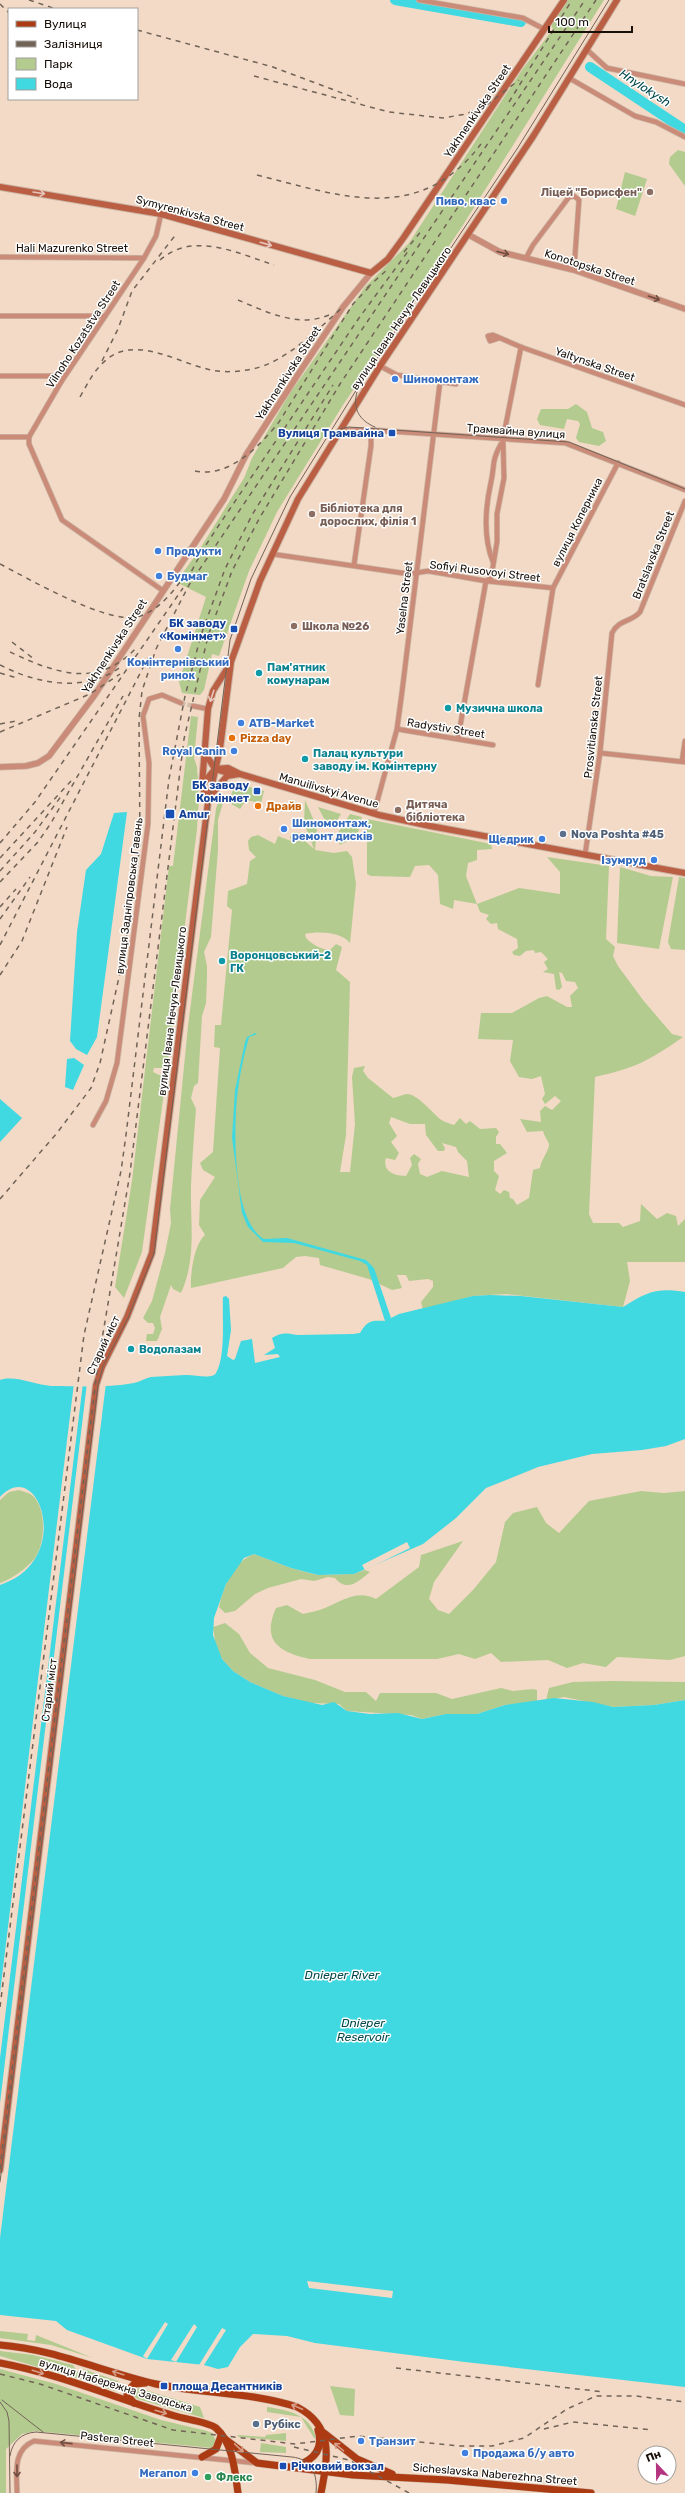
<svg xmlns="http://www.w3.org/2000/svg" width="685" height="2493" font-family="Rubik,sans-serif">
	<style>
		.green { fill: #b3cb8f; fill-rule: evenodd }
		.water { fill: #40d8e1 }
		.pier { fill: #f2dac6 }
		.lines { fill: none; stroke-linecap: round; stroke-linejoin: round }
		.river { stroke: #40d8e1; stroke-width: 10 }
		.minor-tunnel { stroke: #d1bcaa; stroke-width: 4.5; stroke-dasharray: 4.5 2; stroke-linecap: butt }
		.minor-casing { stroke: #cbb5a4; stroke-width: 6 }
		.tertiary-casing { stroke: #cbb5a4; stroke-width: 7 }
		.secondary-casing { stroke: #cbb5a4; stroke-width: 8 }
		.primary-casing { stroke: #cbb5a4; stroke-width: 8 }
		.minor { stroke: #ca8b78; stroke-width: 4.5 }
		.tertiary { stroke: #ca8b78; stroke-width: 5.5 }
		.secondary { stroke: #ba5f43; stroke-width: 6 }
		.primary { stroke: #ac3b13; stroke-width: 7 }
		.tram { stroke: #726357; stroke-width: 1 }
		.rail { stroke: #726357; stroke-width: 1.5; stroke-dasharray: 5 5; stroke-linecap: butt }
		.oneway { stroke: #e7c7bd }
		.oneway2 { stroke: #704d40 }
		.oneway3 { stroke: #d69d89 }
		.education-dot { fill: #8d6e63; stroke: #fff; stroke-width: 1.5 }
		.shop-dot { fill: #3f7fe0; stroke: #fff; stroke-width: 1.5 }
		.transit-dot { fill: #1a4fb4; stroke: #fff; stroke-width: 1.5 }
		.culture-dot { fill: #0f9aa8; stroke: #fff; stroke-width: 1.5 }
		.food-dot { fill: #e8710a; stroke: #fff; stroke-width: 1.5 }
		.service-dot { fill: #5c6f8a; stroke: #fff; stroke-width: 1.5 }
		.leisure-dot { fill: #2e9e5b; stroke: #fff; stroke-width: 1.5 }
		.labels { text-anchor: middle; stroke-width: 3; stroke-linejoin: round; paint-order: stroke }
		.street-label { font-size: 11px; fill: #170f08; stroke: #fff }
		.education-label { font-size: 11px; font-weight: bold; fill: #785e54; stroke: #fff; text-anchor: start }
		.shop-label { font-size: 11px; font-weight: bold; fill: #366cbe; stroke: #fff; text-anchor: start }
		.transit-label { font-size: 11px; font-weight: bold; fill: #164399; stroke: #fff; text-anchor: end }
		.culture-label { font-size: 11px; font-weight: bold; fill: #0d838f; stroke: #fff; text-anchor: start }
		.food-label { font-size: 11px; font-weight: bold; fill: #c56008; stroke: #fff; text-anchor: start }
		.service-label { font-size: 11px; font-weight: bold; fill: #4e5e75; stroke: #fff; text-anchor: start }
		.leisure-label { font-size: 11px; font-weight: bold; fill: #27864d; stroke: #fff; text-anchor: start }
		.water-label { font-size: 12px; font-style: italic; fill: #00474b; stroke: #fff }
	</style>
	<rect width="100%" height="100%" fill="#f2dac6"/>
	<g class="green">
		<path d="M567,0H604L463,225L343,405L277,512L249,571L219,656L212,654L204,690L200,695L182,693L179,682L206,597L176,582L198,552L244,478L252,458L290,393L365,287L409,243L522,70L553,29L551,25Z"/>
		<path d="M678,150L685,152V186L669,164L670,157Z"/>
		<path d="M625,172L647,179L635,216L616,209Z"/>
		<path d="M576,404L587,412L592,428L603,432L606,441L599,446L579,442L576,438L580,424L578,421L567,419L564,429L540,425L537,419L541,409H568Z"/>
		<path d="M191,716L198,717L194,758L197,767L199,797L197,829L167,1068H154L153,1072L166,1078L144,1237L142,1252L124,1298L115,1287L132,1181L169,866H173Z"/>
		<path d="M236,783L264,791L261,803L246,800L240,809L228,802Z"/>
		<path d="M220,796L224,799L218,820V850L211,937L204,952L207,966V978L206,1003L202,1016L198,1083L194,1086L191,1098L196,1109C194,1135 192,1161 191,1186C190,1222 197,1258 181,1293L173,1289L171,1285L160,1317L162,1329L157,1341H146L147,1334H153L155,1328L153,1323H148L143,1318L152,1301L165,1253L171,1223L170,1209L188,1026L216,809Z"/>
		<path d="M305,800L317,828L315,850L334,853L347,851L352,857L356,884L350,943C341,932 319,931 305,934L306,938C313,945 320,949 330,950L336,944L342,947L336,970L350,982L346,1135L340,1172H350L355,1124L352,1077L354,1068L365,1066L363,1071L368,1078L393,1098C398,1097 403,1094 408,1094C418,1095 433,1113 440,1119C444,1122 449,1123 454,1125L460,1118L466,1124L470,1121L480,1129L496,1128L499,1132L496,1137V1144H500L507,1153L494,1161V1171L499,1176L495,1190L500,1194L504,1190L509,1192L510,1198L513,1199L517,1205L529,1198L533,1170L540,1168C541,1160 550,1149 549,1144C548,1140 544,1136 543,1131L527,1132L520,1119L541,1122L540,1111L545,1106L552,1110L561,1101L555,1096L545,1104L542,1099L545,1094L541,1076L532,1079L519,1077L510,1061L513,1040L478,1039L481,1013H512L539,998L547,996L567,1007H572L570,996L578,988L575,982L566,981L562,973L559,972L562,987L559,990L556,989L554,974L543,972L548,969L544,962L548,959L541,952L535,953L534,950L526,951L520,956L514,955L512,952L518,948L517,939L498,929L497,923L491,924L486,919L489,915L480,912L477,904L454,900L453,909L440,904L438,875L429,865L415,866L410,877L371,876L367,874V819L491,844L492,849L477,850V860L468,863L466,876L477,904L519,888L560,894V872L547,857L609,866L606,939L615,947L613,956L618,966L643,1000L672,1034L683,1037C649,1061 635,1068 595,1077L589,1214L593,1223H619L623,1227L640,1221L641,1204L657,1219L667,1213L676,1216L678,1226L685,1219V1262H627L630,1281L623,1307L506,1294L473,1296L423,1310L421,1302L433,1287V1281L428,1279L409,1281L406,1275H397L402,1288L392,1290L369,1279L320,1265L319,1258L305,1256L296,1257L283,1268L191,1288C190,1275 194,1244 205,1235L199,1225L200,1200L215,1177L203,1170L200,1163L213,1152L220,1048L214,1047L215,1025H221L232,910L227,906L228,891L247,884L250,861L256,857L249,850L248,841L251,837L258,835L275,844L278,836L291,841L290,837L294,832L300,833L304,840L314,849L304,823ZM391,1117L410,1124H425L426,1135L438,1151H444L445,1148L442,1143L456,1147L458,1152L467,1161L469,1177L442,1171L427,1177L420,1174L418,1164L421,1159L414,1154L410,1158L412,1165L406,1176C395,1176 382,1172 386,1158L395,1160L399,1153L391,1142L397,1136L389,1123Z"/>
		<path d="M318,807L341,814L333,827L328,826Z"/>
		<path d="M350,814L362,817L357,837L339,845L341,838L336,836Z"/>
		<path d="M620,867L651,876L673,877L659,949L617,943Z"/>
		<path d="M679,877L685,878V950L671,949L668,942Z"/>
		<path d="M19,1490C24,1492 30,1493 33,1496C47,1510 45,1543 35,1558C27,1568 12,1579 0,1583V1500L9,1492Z"/>
		<path d="M641,1491L664,1493L685,1491V1656L670,1660L617,1657L606,1667L583,1663L567,1668L548,1660L501,1662L491,1653L475,1659L459,1654L437,1659H310C280,1652 261,1642 276,1608L287,1605L303,1614C310,1612 318,1611 325,1608C341,1601 358,1589 376,1599L419,1567L421,1555L463,1541L434,1582L429,1599L438,1610L449,1614L473,1590L496,1562L505,1522L513,1513L537,1507L546,1523L559,1533L589,1501Z"/>
		<path d="M254,1554L291,1568L317,1575L353,1574L365,1570L370,1572C359,1581 347,1593 335,1578L328,1577L314,1581L301,1579L268,1588L255,1594L235,1611L225,1613L219,1607C224,1586 233,1562 254,1554Z"/>
		<path d="M225,1623L239,1634L250,1653L268,1668L315,1680L345,1692H366L376,1701L380,1693H436L452,1699L501,1688L513,1691L533,1689L537,1690V1701L505,1705L477,1714H446L422,1719L411,1715L347,1711L339,1704L310,1703L283,1696L250,1682L233,1671L222,1659L216,1647L213,1627Z"/>
		<path d="M611,1681L685,1682V1700L654,1705L613,1707L564,1697L546,1700L549,1688L573,1682Z"/>
		<path d="M0,2331L28,2334L27,2340L35,2341L36,2335L93,2358L51,2345L0,2338Z"/>
		<path d="M0,2351L33,2355L73,2365L83,2380L0,2356Z"/>
		<path d="M0,2369L56,2384L161,2420L207,2431L212,2433L216,2441L213,2448L35,2431L22,2434L6,2449V2493H0Z"/>
		<path d="M83,2369L118,2381L122,2387L115,2391L92,2383Z"/>
		<path d="M330,2386L355,2389L354,2416L340,2415Z"/>
		<path d="M139,2388L200,2407L204,2418L138,2399L134,2396V2392Z"/>
		<path d="M267,2407C288,2410 310,2414 316,2438H314L301,2417L267,2412Z"/>
		<path d="M286,2433V2441L239,2437L237,2435L265,2437L266,2435Z"/>
		<path d="M261,2443L286,2447V2453L260,2452Z"/>
	</g>
	<g class="water">
		<path d="M127,812L97,1037L87,1055L76,1049L70,1041L77,932L86,870L101,854L114,813Z"/>
		<path d="M255,1033L257,1034L249,1037L248,1041C243,1059 239,1078 237,1098C234,1131 232,1221 264,1239L287,1238L366,1260L374,1268L391,1318L399,1314L473,1296L490,1295L521,1296L623,1307C646,1292 658,1287 685,1292V1439L666,1446L642,1450L592,1454L538,1467L521,1474L486,1488L456,1518L423,1544L354,1574L318,1575L291,1568L254,1554L244,1558L226,1584L214,1618L213,1635L222,1659L233,1671L250,1682L283,1696L322,1705L334,1702L347,1711L370,1714L398,1713L422,1719L446,1714H477L505,1705L554,1698L593,1702L613,1707L654,1705L685,1700V2387L465,2362L315,2343L287,2336L253,2334L240,2347L228,2367L218,2369L204,2365L147,2359L67,2330L56,2321L0,2315V1585C75,1561 39,1454 0,1497V1380C16,1375 35,1385 51,1386C77,1386 108,1388 134,1383C140,1382 145,1378 151,1377C162,1376 173,1376 185,1375C193,1374 212,1380 216,1373C226,1356 222,1317 223,1297L226,1296L229,1299L231,1330L227,1356L233,1360L235,1359L241,1341L252,1339L255,1363L280,1357L278,1354L264,1355L275,1348L272,1338C281,1332 287,1333 297,1335L353,1334L360,1333C367,1321 371,1320 385,1321L367,1265L360,1261L294,1243L263,1242L248,1227L242,1213L232,1138L235,1090L245,1042L247,1037Z"/>
		<path d="M74,1058L84,1065L73,1090L65,1087L67,1059Z"/>
		<path d="M0,1099L22,1118L0,1142Z"/>
	</g>
	<g class="pier">
		<path d="M74,1383H83L0,2058V1993Z"/>
		<path d="M87,1383H106L0,2238V2103Z"/>
		<path d="M407,1542L410,1548L365,1570L362,1565Z"/>
		<path d="M307,2281L393,2291L392,2298L309,2288Z"/>
		<path d="M165,2322L168,2324L147,2359L143,2356Z"/>
		<path d="M194,2324L197,2327L176,2362L171,2360Z"/>
		<path d="M222,2328L226,2330L204,2365H199Z"/>
	</g>
	<g class="lines">
		<g class="river">
			<path d="M395,0L521,22"/>
			<path d="M590,67L685,130"/>
		</g>
		<path class="minor-tunnel" d="M181,703L193,706"/>
		<g class="minor-casing">
			<g id="minor">
				<path d="M419,0L523,18L544,29"/>
				<path d="M586,49L607,68L685,84"/>
				<path d="M569,78L635,116L656,122L685,137"/>
				<path d="M0,257L144,258"/>
				<path d="M526,258L533,245L569,197L574,196L579,200L574,270"/>
				<path d="M0,316H105"/>
				<path d="M499,338L490,341L488,336L493,335L521,347L685,405"/>
				<path d="M380,366L397,375L456,384"/>
				<path d="M0,376H53L61,382"/>
				<path d="M340,430H371L565,443L685,490"/>
				<path d="M0,437H29L61,382L144,258L156,236L161,214"/>
				<path d="M29,437V444L62,520L162,590"/>
				<path d="M272,554L409,574L428,571L486,581L553,588"/>
				<path d="M493,562C483,537 485,509 491,482C495,465 491,462 501,444"/>
				<path d="M354,565L371,446V430"/>
				<path d="M538,685L553,588L618,463"/>
				<path d="M193,706L208,709"/>
				<path d="M397,729L493,745"/>
				<path d="M458,738L486,581L491,578L497,542V514L504,478L503,439L521,347"/>
				<path d="M600,753L685,762"/>
				<path d="M682,761L685,741"/>
				<path d="M374,813L397,729L402,692L440,382"/>
				<path d="M585,855L600,753L612,633C619,619 632,622 640,612L685,501"/>
				<path d="M93,1125L106,1101L117,1063L148,824L149,763L143,716L149,699L162,695L181,703"/>
				<path d="M17,2493C17,2474 12,2450 34,2441L256,2463"/>
			</g>
		</g>
		<g class="tertiary-casing">
			<g id="tertiary">
				<path d="M469,235L500,252L574,270L685,309"/>
				<path d="M0,767L26,766L38,763L49,756L94,696L224,499L246,455L299,373L343,307L371,273"/>
			</g>
		</g>
		<g class="secondary-casing">
			<g id="secondary">
				<path d="M0,187L161,214L371,273L388,259L404,237L564,0"/>
				<path d="M205,753L215,769L231,774"/>
				<path d="M202,785L215,769L228,768L240,774L379,815L430,826L685,873"/>
				<path d="M211,795L227,776L239,774"/>
				<path d="M207,800L202,785L208,709L213,691L230,664"/>
				<path d="M0,2170L96,1385L102,1367L127,1317L152,1253L208,802L220,749L231,662L260,581L298,499L380,366L534,135L617,0"/>
			</g>
		</g>
		<g class="primary-casing">
			<g id="primary">
				<path d="M0,2345C54,2349 103,2372 156,2384C202,2394 252,2392 297,2407C334,2426 328,2457 321,2493"/>
				<path d="M0,2363C60,2374 117,2399 175,2416C184,2419 209,2422 216,2428C233,2443 235,2472 238,2493"/>
				<path d="M134,2403L127,2395L128,2391L134,2384L145,2383"/>
				<path d="M324,2433L357,2459L392,2474"/>
				<path d="M221,2436L257,2463L353,2475L447,2480L591,2493"/>
				<path d="M202,2457L216,2449L221,2436"/>
				<path d="M296,2466C314,2460 324,2449 318,2430"/>
			</g>
		</g>
		<use href="#minor" class="minor"/>
		<use href="#tertiary" class="tertiary"/>
		<use href="#secondary" class="secondary"/>
		<use href="#primary" class="primary"/>
		<g class="tram">
			<path d="M357,392C352,409 360,421 375,427"/>
			<path d="M330,434L340,429L349,427L569,442L685,489"/>
			<path d="M0,2182L98,1385L103,1366L128,1318L154,1253L230,640L251,579L290,497L360,384L517,149L609,0"/>
			<path d="M2,2400L43,2432"/>
			<path d="M0,2402L7,2412L9,2421L10,2493"/>
			<path d="M10,2456C12,2442 21,2433 36,2432L292,2457C312,2459 318,2475 316,2493"/>
		</g>
		<g class="rail">
			<path d="M29,0L56,9"/>
			<path d="M0,4L9,13"/>
			<path d="M137,30L273,67L358,99"/>
			<path d="M254,76L389,112L443,118L466,114L488,104L519,80"/>
			<path d="M509,102L572,0"/>
			<path d="M257,175C341,196 419,226 481,144"/>
			<path d="M404,252L423,229"/>
			<path d="M160,260C193,231 237,253 274,265"/>
			<path d="M367,288L389,268"/>
			<path d="M238,300C267,312 300,329 331,314"/>
			<path d="M102,361L118,329L132,291L177,233"/>
			<path d="M80,397C88,383 94,370 106,360C135,335 177,362 207,369C222,373 237,372 252,369C285,363 319,328 343,307"/>
			<path d="M195,471C229,478 259,447 279,422L353,304L370,286"/>
			<path d="M0,564C29,579 107,624 137,617C160,611 175,589 188,571"/>
			<path d="M187,580L202,551L219,525L359,318L409,250"/>
			<path d="M12,642L34,659"/>
			<path d="M10,652C53,672 97,690 136,648"/>
			<path d="M0,665C37,684 87,694 123,665"/>
			<path d="M0,673L17,678"/>
			<path d="M0,724L16,721"/>
			<path d="M0,732L90,694L120,674"/>
			<path d="M0,843L35,802L183,588"/>
			<path d="M0,858L71,781"/>
			<path d="M0,871L35,832L62,795"/>
			<path d="M0,882L38,842L51,823L123,696"/>
			<path d="M0,907L16,889"/>
			<path d="M0,919L30,877"/>
			<path d="M0,945L148,658"/>
			<path d="M0,975L22,941L67,827"/>
			<path d="M0,1199L57,1133L91,1088L100,1063L123,959L140,846L139,719L142,691L156,649L189,585L585,0"/>
			<path d="M0,2007L84,1335L121,1171L126,1135L169,779L185,696L201,635L225,569L252,515L333,385"/>
			<path d="M0,2169L98,1363L130,1173L184,739L208,636L232,571L259,519L340,384L596,0"/>
			<path d="M396,2368L604,2392"/>
			<path d="M0,2374L40,2384L173,2430L295,2444L358,2436L460,2446H492L524,2438L567,2409L596,2396H636L685,2402"/>
			<path d="M544,2429L573,2422L652,2430"/>
			<path d="M294,2447L349,2460L409,2493"/>
		</g>
	</g>
	<defs><path id="oneway-shaft" d="M-6 0H5M1.5-3L5.5 0L1.5 3" fill="none" stroke-width="1.6" stroke-linecap="round" stroke-linejoin="round"/></defs>
	<g class="oneway">
		<use href="#oneway-shaft" transform="translate(39 193) rotate(9)"/>
		<use href="#oneway-shaft" transform="translate(266 244) rotate(16)"/>
		<use href="#oneway-shaft" transform="translate(212 696) rotate(108)"/>
	</g>
	<g class="oneway2">
		<use href="#oneway-shaft" transform="translate(503 253) rotate(14)"/>
		<use href="#oneway-shaft" transform="translate(654 298) rotate(19)"/>
		<use href="#oneway-shaft" transform="translate(66 2443) rotate(-174)"/>
		<use href="#oneway-shaft" transform="translate(17 2471) rotate(90)"/>
	</g>
	<g class="oneway3">
		<use href="#oneway-shaft" transform="translate(38 2372) rotate(18)"/>
		<use href="#oneway-shaft" transform="translate(118 2373) rotate(-163)"/>
		<use href="#oneway-shaft" transform="translate(297 2407) rotate(-157)"/>
		<use href="#oneway-shaft" transform="translate(161 2412) rotate(16)"/>
		<use href="#oneway-shaft" transform="translate(339 2447) rotate(-140)"/>
		<use href="#oneway-shaft" transform="translate(239 2448) rotate(43)"/>
	</g>
	<g class="education-dot">
		<circle cx="650" cy="192" r="4"/>
		<circle cx="312" cy="514" r="4"/>
		<circle cx="294" cy="626" r="4"/>
		<circle cx="398" cy="810" r="4"/>
	</g>
	<g class="shop-dot">
		<circle cx="504" cy="201" r="4"/>
		<circle cx="395" cy="379" r="4"/>
		<circle cx="158" cy="551" r="4"/>
		<circle cx="159" cy="576" r="4"/>
		<circle cx="178" cy="649" r="4"/>
		<circle cx="241" cy="723" r="4"/>
		<circle cx="234" cy="751" r="4"/>
		<circle cx="284" cy="829" r="4"/>
		<circle cx="542" cy="839" r="4"/>
		<circle cx="654" cy="860" r="4"/>
		<circle cx="361" cy="2441" r="4"/>
		<circle cx="465" cy="2453" r="4"/>
		<circle cx="195" cy="2473" r="4"/>
	</g>
	<g class="transit-dot">
		<rect x="388" y="429" width="8" height="8" rx="2"/>
		<rect x="230" y="625" width="8" height="8" rx="2"/>
		<rect x="253" y="787" width="8" height="8" rx="2"/>
		<rect x="165" y="809" width="10" height="10" rx="2"/>
		<rect x="160" y="2382" width="8" height="8" rx="2"/>
		<rect x="279" y="2462" width="8" height="8" rx="2"/>
	</g>
	<g class="culture-dot">
		<circle cx="259" cy="673" r="4"/>
		<circle cx="448" cy="708" r="4"/>
		<circle cx="305" cy="759" r="4"/>
		<circle cx="222" cy="961" r="4"/>
		<circle cx="131" cy="1349" r="4"/>
	</g>
	<g class="food-dot">
		<circle cx="232" cy="738" r="4"/>
		<circle cx="258" cy="806" r="4"/>
	</g>
	<g class="service-dot">
		<circle cx="563" cy="834" r="4"/>
		<circle cx="256" cy="2424" r="4"/>
	</g>
	<circle class="leisure-dot" cx="208" cy="2477" r="4"/>
	<g class="labels">
		<g class="street-label">
			<text transform="translate(477 111) rotate(-56)" y="4">Yakhnenkivska Street</text>
			<text transform="translate(190 213) rotate(15)" y="4">Symyrenkivska Street</text>
			<text x="72" y="252">Hali Mazurenko Street</text>
			<text transform="translate(590 267) rotate(18)" y="4">Konotopska Street</text>
			<text transform="translate(401 318) rotate(-56)" y="4">вулиця Івана Нечуя-Левицького</text>
			<text transform="translate(83 334) rotate(-57)" y="4">Vilnoho Kozatstva Street</text>
			<text transform="translate(595 364) rotate(19)" y="4">Yaltynska Street</text>
			<text transform="translate(288 373) rotate(-57)" y="4">Yakhnenkivska Street</text>
			<text transform="translate(516 431) rotate(4)" y="4">Трамвайна вулиця</text>
			<text transform="translate(577 522) rotate(-63)" y="4">вулиця Коперника</text>
			<text transform="translate(653 555) rotate(-68)" y="4">Bratslavska Street</text>
			<text transform="translate(485 571) rotate(7)" y="4">Sofiyi Rusovoyi Street</text>
			<text transform="translate(404 598) rotate(-83)" y="4">Yaselna Street</text>
			<text transform="translate(114 646) rotate(-57)" y="4">Yakhnenkivska Street</text>
			<text transform="translate(593 727) rotate(-84)" y="4">Prosvitianska Street</text>
			<text transform="translate(446 728) rotate(9)" y="4">Radystiv Street</text>
			<text transform="translate(329 790) rotate(16)" y="4">Manuilivskyi Avenue</text>
			<text transform="translate(129 896) rotate(-83)" y="4">вулиця Задніпровська Гавань</text>
			<text transform="translate(172 1011) rotate(-83)" y="4">вулиця Івана Нечуя-Левицького</text>
			<text transform="translate(103 1345) rotate(-65)" y="4">Старий міст</text>
			<text transform="translate(49 1690) rotate(-83)" y="4">Старий міст</text>
			<text transform="translate(116 2385) rotate(17)" y="4">вулиця Набережна Заводська</text>
			<text transform="translate(117 2439) rotate(6)" y="4">Pastera Street</text>
			<text transform="translate(495 2474) rotate(5)" y="4">Sicheslavska Naberezhna Street</text>
		</g>
		<g class="education-label">
			<text x="642" y="196" text-anchor="end">Ліцей "Борисфен"</text>
			<text x="320" y="512">Бiблiотека для<tspan x="320" dy="13">дорослих, фiлiя 1</tspan></text>
			<text x="302" y="630">Школа №26</text>
			<text x="406" y="808">Дитяча<tspan x="406" dy="13">бібліотека</tspan></text>
		</g>
		<g class="shop-label">
			<text x="496" y="205" text-anchor="end">Пиво, квас</text>
			<text x="403" y="383">Шиномонтаж</text>
			<text x="166" y="555">Продукти</text>
			<text x="167" y="580">Будмаг</text>
			<text x="178" y="666" text-anchor="middle">Комінтернівський<tspan x="178" dy="13">ринок</tspan></text>
			<text x="249" y="727">ATB-Market</text>
			<text x="226" y="755" text-anchor="end">Royal Canin</text>
			<text x="292" y="827">Шиномонтаж,<tspan x="292" dy="13">ремонт дисків</tspan></text>
			<text x="534" y="843" text-anchor="end">Щедрик</text>
			<text x="646" y="864" text-anchor="end">Ізумруд</text>
			<text x="369" y="2445">Транзит</text>
			<text x="473" y="2457">Продажа б/у авто</text>
			<text x="187" y="2477" text-anchor="end">Мегапол</text>
		</g>
		<g class="transit-label">
			<text x="384" y="437">Вулиця Трамвайна</text>
			<text x="226" y="627">БК заводу<tspan x="226" dy="13">«Комінмет»</tspan></text>
			<text x="249" y="789">БК заводу<tspan x="249" dy="13">Комінмет</tspan></text>
			<text x="179" y="818" text-anchor="start">Amur</text>
			<text x="172" y="2390" text-anchor="start">площа Десантників</text>
			<text x="291" y="2470" text-anchor="start">Річковий вокзал</text>
		</g>
		<g class="culture-label">
			<text x="267" y="671">Пам'ятник<tspan x="267" dy="13">комунарам</tspan></text>
			<text x="456" y="712">Музична школа</text>
			<text x="313" y="757">Палац культури<tspan x="313" dy="13">заводу ім. Комінтерну</tspan></text>
			<text x="230" y="959">Воронцовський-2<tspan x="230" dy="13">ГК</tspan></text>
			<text x="139" y="1353">Водолазам</text>
		</g>
		<g class="food-label">
			<text x="240" y="742">Pizza day</text>
			<text x="266" y="810">Драйв</text>
		</g>
		<g class="service-label">
			<text x="571" y="838">Nova Poshta #45</text>
			<text x="264" y="2428">Рубікс</text>
		</g>
		<g class="leisure-label">
			<text x="216" y="2481">Флекс</text>
		</g>
		<g class="water-label">
			<text transform="translate(645 88) rotate(33)" y="4">Hnylokysh</text>
			<text x="342" y="1979">Dnieper River</text>
			<text x="363" y="2027">Dnieper<tspan x="363" dy="14">Reservoir</tspan></text>
		</g>
	</g>
	<rect x="8" y="8" width="130" height="92" fill="#ffffff" stroke="#a29f9c"/>
	<rect x="16" y="21" width="20" height="6" fill="#ac3b13" stroke="#a29f9c"/>
	<text x="44" y="28" font-size="12" fill="#170f08">Вулиця</text>
	<rect x="16" y="41" width="20" height="6" fill="#726357" stroke="#a29f9c"/>
	<text x="44" y="48" font-size="12" fill="#170f08">Залізниця</text>
	<rect x="16" y="58" width="20" height="12" fill="#b3cb8f" stroke="#a29f9c"/>
	<text x="44" y="68" font-size="12" fill="#170f08">Парк</text>
	<rect x="16" y="78" width="20" height="12" fill="#40d8e1" stroke="#a29f9c"/>
	<text x="44" y="88" font-size="12" fill="#170f08">Вода</text>
	<g transform="translate(657 2465) rotate(338)"><circle r="19" fill="#ffffff" stroke="#a29f9c"/>
	<path d="M0-3L7 15L0 10L-7 15Z" fill="#b5347f"/>
	<text y="-6" font-size="11" font-weight="bold" text-anchor="middle" fill="#170f08">Пн</text>
	</g>
	<path d="M549 26v6h83v-6" fill="none" stroke="#170f08" stroke-width="2"/>
	<text x="555" y="26" font-size="12" fill="#170f08" stroke="#ffffff" stroke-width="3" paint-order="stroke">100 m</text>
</svg>
